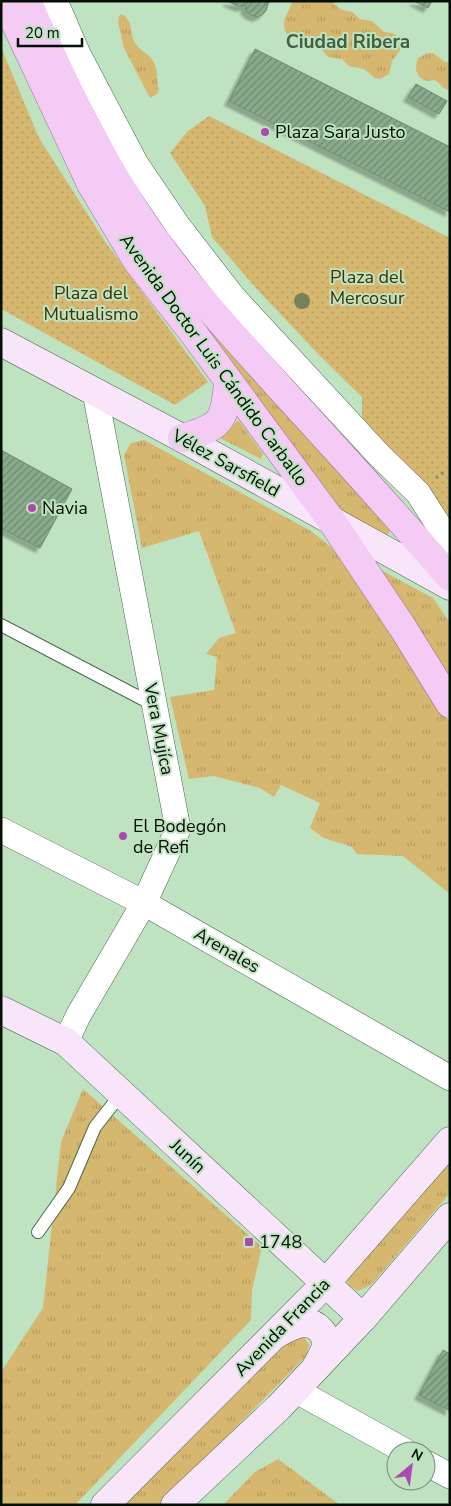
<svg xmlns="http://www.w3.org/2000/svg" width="451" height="1506" font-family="'Nunito Sans',sans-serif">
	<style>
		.grass { fill: url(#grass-tufts) }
		.park { fill: url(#park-dots) }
		.building { fill: url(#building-hatch); stroke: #6c8c6e; filter: url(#shadow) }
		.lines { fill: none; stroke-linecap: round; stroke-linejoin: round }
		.lane-casing { stroke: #4b6a4d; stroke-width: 14 }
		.street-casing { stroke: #4b6a4d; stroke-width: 26 }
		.secondary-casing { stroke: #4b6a4d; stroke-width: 29 }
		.primary-casing { stroke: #9b739b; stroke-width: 29 }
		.path { stroke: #748d75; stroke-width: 3; stroke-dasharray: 2.5 4; stroke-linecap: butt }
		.lane { stroke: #fff; stroke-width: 12 }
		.street { stroke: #fff; stroke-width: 25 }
		.secondary { stroke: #f9e5f9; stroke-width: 28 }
		.primary { stroke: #f4cbf4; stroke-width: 28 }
		.tree { fill: #798058 }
		.poi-dot { fill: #ac49af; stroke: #bfe2c1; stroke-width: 2 }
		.labels { text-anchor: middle; stroke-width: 4; stroke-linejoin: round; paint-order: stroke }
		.poi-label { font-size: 18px; fill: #040f05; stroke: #bfe2c1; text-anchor: start }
		.park-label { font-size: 18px; fill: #403003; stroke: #bfe2c1 }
		.street-label { font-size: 18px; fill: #040f05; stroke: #bfe2c1 }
		.neighbourhood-label { font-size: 19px; font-weight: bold; fill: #416043; stroke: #bfe2c1 }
	</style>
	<defs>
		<pattern id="grass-tufts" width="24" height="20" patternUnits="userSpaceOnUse" patternTransform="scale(1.25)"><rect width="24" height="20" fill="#d6b770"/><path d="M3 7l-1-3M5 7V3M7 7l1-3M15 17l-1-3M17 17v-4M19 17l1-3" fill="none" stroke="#b69c60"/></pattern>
		<pattern id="park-dots" width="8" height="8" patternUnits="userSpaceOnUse" patternTransform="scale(1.25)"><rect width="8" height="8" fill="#d6b770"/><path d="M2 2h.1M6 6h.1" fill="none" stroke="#b69c60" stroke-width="1.8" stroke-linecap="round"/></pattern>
		<pattern id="building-hatch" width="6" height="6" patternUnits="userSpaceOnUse" patternTransform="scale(1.25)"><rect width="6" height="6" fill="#89ab8b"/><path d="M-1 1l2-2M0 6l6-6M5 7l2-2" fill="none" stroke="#6e8a70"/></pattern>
		<filter id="shadow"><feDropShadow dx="-4.5" dy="4.5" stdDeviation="1" flood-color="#0004"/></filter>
	</defs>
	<rect width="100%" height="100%" fill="#bfe2c1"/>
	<g class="grass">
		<path d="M292,1L332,2L340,9L352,12L360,19L372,21L384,32L392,33L397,36L401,46L400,50L392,61L389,74L380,79L375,78L364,69L349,66L342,59L328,57L320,48L312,47L298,37L287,34C279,22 289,14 292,1Z"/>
		<path d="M121,14C133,19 130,31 134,41C139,52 152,54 155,65C158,73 156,81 159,89L157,94L150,98L124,48L118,22L119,16Z"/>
		<path d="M428,53H433L445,62H450V90C442,89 442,85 436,81C433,79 432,81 428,81C416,79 414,68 418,58Z"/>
		<path d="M151,253L393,526L387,536L332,506Z"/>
		<path d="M238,420L263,454L261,459L220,438Z"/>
		<path d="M144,440L311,531L331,547L413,659L450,723V894L403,856L357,854L352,847L324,838L310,828L320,803L281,785L274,797L260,788L214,776L189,779L170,697L214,690L217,657L206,654L219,638L236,633L199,531L142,548L124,455L131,443Z"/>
		<path d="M381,570L433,598L450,623V683Z"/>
		<path d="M83,1089L262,1247L252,1290L251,1320L75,1505H1V1372L43,1308L61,1142Z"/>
		<path d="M450,1154V1193L371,1285L358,1291L349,1286L346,1278Z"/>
		<path d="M303,1336L309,1344L308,1354L159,1505H119L284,1337Z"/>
		<path d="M278,1459L340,1505H223L255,1472Z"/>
	</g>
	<g class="park">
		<path d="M1,47L39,138L106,243L208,382L175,405L1,309Z"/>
		<path d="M209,116L450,238V528L362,422V397L319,355L255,287L212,237L205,206L170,153L188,131Z"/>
	</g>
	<g class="building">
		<path d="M227,1H251L247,5L240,7Z"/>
		<path d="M251,1H269L266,11L262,15L257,17L251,15L246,11L245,5Z"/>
		<path d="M414,1H432L428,8Z"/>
		<path d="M255,49L450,147V212L229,101Z"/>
		<path d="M416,84L447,101L439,114L408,97Z"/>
		<path d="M1,450L72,489L40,548L1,528Z"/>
		<path d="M443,1350L450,1354V1411L419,1395Z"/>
	</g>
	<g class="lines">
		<g class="lane-casing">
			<g id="lane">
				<path d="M1,625L154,705"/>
				<path d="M38,1232L69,1188L95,1127L121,1094"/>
			</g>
		</g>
		<g class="street-casing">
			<g id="street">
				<path d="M55,1L78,54L136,164L178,226L233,297L378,454L418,493L450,543"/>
				<path d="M1,830L144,903L450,1078"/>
				<path d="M66,1042L78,1016L144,903L178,829L95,392"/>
				<path d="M295,1390L405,1451"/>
				<path d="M426,1463L450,1476"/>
			</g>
		</g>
		<g class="secondary-casing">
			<g id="secondary">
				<path d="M1,342L182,438L450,586"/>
				<path d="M1,1010L66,1042L363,1318"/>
				<path d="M278,1333C285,1329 295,1324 303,1323C317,1322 329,1335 325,1349C323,1355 319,1361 316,1367"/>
				<path d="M105,1505L325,1284L450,1141"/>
				<path d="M175,1505L279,1407L363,1318L450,1217"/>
			</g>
		</g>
		<g class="primary-casing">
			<g id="primary">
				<path d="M5,1L91,184L137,261L191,330L331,520L403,628L450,704"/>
				<path d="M27,1C64,85 104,169 158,244C196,296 240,343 283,391C339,452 395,514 450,577"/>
				<path d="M182,438C221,427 225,422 228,382"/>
			</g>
		</g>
		<path class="path" d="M436,478L445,471"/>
		<use href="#lane" class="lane"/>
		<use href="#street" class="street"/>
		<use href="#secondary" class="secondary"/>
		<use href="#primary" class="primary"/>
	</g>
	<circle class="tree" cx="302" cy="301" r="8"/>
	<g class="poi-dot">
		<circle cx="265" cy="132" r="5"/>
		<circle cx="32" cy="508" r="5"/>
		<circle cx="123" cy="836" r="5"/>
		<rect x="244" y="1237" width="10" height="10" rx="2.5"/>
	</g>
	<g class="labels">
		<g class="poi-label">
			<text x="275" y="138">Plaza Sara Justo</text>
			<text x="42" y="514">Navia</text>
			<text x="133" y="832">El Bodegón<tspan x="133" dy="21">de Refi</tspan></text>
			<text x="259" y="1248">1748</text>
		</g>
		<g class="park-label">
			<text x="367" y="283">Plaza del<tspan x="367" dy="21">Mercosur</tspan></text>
			<text x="91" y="299">Plaza del<tspan x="91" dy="21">Mutualismo</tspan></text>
		</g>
		<g class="street-label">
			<text transform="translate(214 360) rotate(54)" y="6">Avenida Doctor Luis Cándido Carballo</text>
			<text transform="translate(226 463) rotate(29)" y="6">Vélez Sarsfield</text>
			<text transform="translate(159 729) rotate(79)" y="6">Vera Mujíca</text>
			<text transform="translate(227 950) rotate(30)" y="6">Arenales</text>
			<text transform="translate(188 1156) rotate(43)" y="6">Junín</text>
			<text transform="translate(282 1327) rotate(-46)" y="6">Avenida Francia</text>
		</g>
		<g class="neighbourhood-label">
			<text x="348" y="48">Ciudad Ribera</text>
		</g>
	</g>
	<rect width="451" height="1506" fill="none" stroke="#040f05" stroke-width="5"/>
	<g transform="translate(411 1466) rotate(29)"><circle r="24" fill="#bfe2c1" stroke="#748e76"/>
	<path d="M0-4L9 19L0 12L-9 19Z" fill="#ac49af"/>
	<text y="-8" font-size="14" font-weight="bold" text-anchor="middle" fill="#040f05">N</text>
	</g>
	<path d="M18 38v8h64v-8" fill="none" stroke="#040f05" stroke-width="2.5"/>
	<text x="25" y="38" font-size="15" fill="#040f05" stroke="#bfe2c1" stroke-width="4" paint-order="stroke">20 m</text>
</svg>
